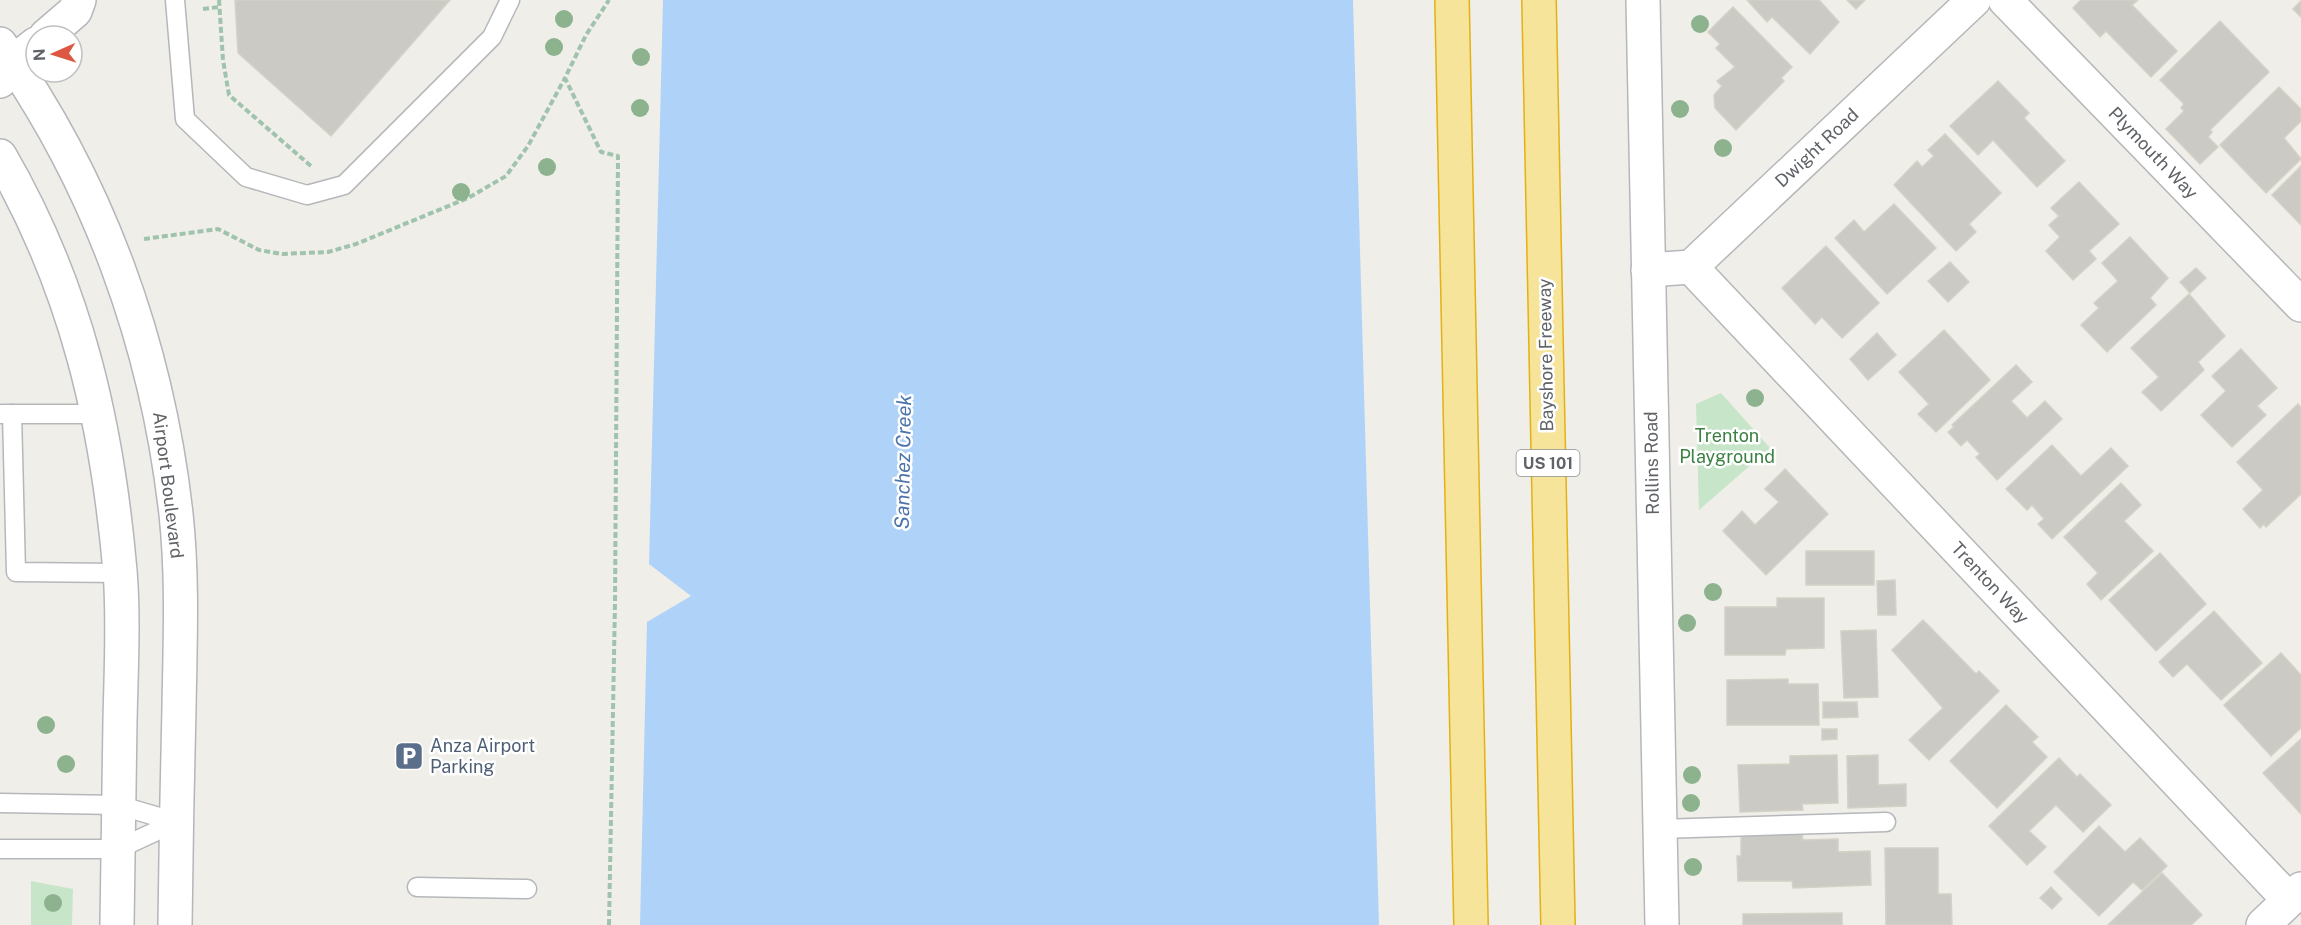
<svg xmlns="http://www.w3.org/2000/svg" width="2301" height="925" font-family="'Public Sans',sans-serif">
	<style>
		.green { fill: #c7e5c9 }
		.water { fill: #afd3f8 }
		.building { fill: #cbcac4; stroke: #d4d1c6; stroke-width: 1.5 }
		.lines { fill: none; stroke-linecap: round; stroke-linejoin: round }
		.service-casing { stroke: #b5b7bb; stroke-width: 21 }
		.minor-casing { stroke: #b5b7bb; stroke-width: 36 }
		.tertiary-casing { stroke: #b5b7bb; stroke-width: 36 }
		.secondary-casing { stroke: #b4b6bb; stroke-width: 36 }
		.motorway-casing { stroke: #e4b113; stroke-width: 36 }
		.path { stroke: #9fc3ac; stroke-width: 4; stroke-dasharray: 6 3; stroke-linecap: butt }
		.service { stroke: #fff; stroke-width: 18 }
		.minor { stroke: #fff; stroke-width: 33 }
		.tertiary { stroke: #fff; stroke-width: 33 }
		.secondary { stroke: #fff; stroke-width: 33 }
		.motorway { stroke: #f5e49a; stroke-width: 33 }
		.tree { fill: #8db28e }
		.labels { text-anchor: middle; stroke-width: 5; stroke-linejoin: round; paint-order: stroke }
		.shield { fill: #fff; stroke: #8f9194; stroke-width: 1.5 }
		.shield-label { font-size: 16px; font-weight: bold; fill: #5f6266 }
		.street-label { font-size: 18px; fill: #5f6266; stroke: #fff }
		.park-label { font-size: 18px; fill: #3c8044; stroke: #fff }
		.service-label { font-size: 18px; fill: #4e5e75; stroke: #fff; text-anchor: start }
		.water-label { font-size: 20px; font-style: italic; fill: #4c73aa; stroke: #fff }
	</style>
	<rect width="100%" height="100%" fill="#f0eee8"/>
	<g class="green">
		<path d="M1721,393L1770,448L1699,510L1696,404Z"/>
		<path d="M31,881L73,889L72,925H31Z"/>
	</g>
	<path class="water" d="M663,0H1353L1379,925H640L647,622L691,596L649,564Z"/>
	<g class="building">
		<path d="M235,0H450L331,136L238,53Z"/>
		<path d="M1747,0H1819L1839,22L1810,54L1772,17L1767,22Z"/>
		<path d="M1847,0H1865L1856,9Z"/>
		<path d="M2081,0H2138L2132,5L2177,51L2151,77L2106,31L2100,37L2073,8Z"/>
		<path d="M2301,1V17L2293,9Z"/>
		<path d="M1733,7L1792,67L1781,78L1784,81L1736,130L1715,108L1714,95L1722,86L1717,81L1735,67L1716,48L1720,44L1708,32Z"/>
		<path d="M2220,21L2269,72L2210,130L2212,132L2208,137L2218,147L2200,164L2166,129L2184,111L2181,108L2184,104L2160,80Z"/>
		<path d="M1998,81L2029,113L2024,118L2065,161L2037,187L1993,140L1978,155L1950,126Z"/>
		<path d="M2279,87L2301,109V121L2284,138L2301,159L2266,193L2220,145Z"/>
		<path d="M1945,134L2001,193L1969,224L1976,232L1956,251L1894,185L1917,161L1922,167L1934,156L1928,150Z"/>
		<path d="M2301,166V225L2272,195Z"/>
		<path d="M2079,182L2119,224L2089,251L2096,259L2073,280L2046,251L2060,237L2049,225L2059,216L2051,208Z"/>
		<path d="M1894,204L1936,248L1887,294L1835,238L1854,220L1864,232Z"/>
		<path d="M2130,237L2168,278L2150,298L2156,305L2107,352L2081,325L2099,308L2094,303L2118,281L2102,263Z"/>
		<path d="M1826,246L1879,303L1842,338L1822,317L1815,324L1782,288Z"/>
		<path d="M1950,262L1969,282L1948,302L1928,281Z"/>
		<path d="M2196,268L2206,278L2190,293L2180,282Z"/>
		<path d="M2189,294L2225,336L2198,362L2204,370L2161,411L2142,392L2159,377L2131,348Z"/>
		<path d="M1944,330L1990,380L1936,432L1918,414L1929,404L1899,372Z"/>
		<path d="M1877,333L1896,355L1868,380L1850,359Z"/>
		<path d="M2241,349L2277,388L2257,406L2266,415L2232,447L2201,415L2226,391L2212,376Z"/>
		<path d="M2016,365L2032,382L2011,401L2027,418L2045,401L2062,419L1997,480L1976,457L1980,454L1967,440L1961,446L1948,432L1954,427L1952,425Z"/>
		<path d="M2298,404L2301,408V494L2266,527L2264,524L2260,528L2243,509L2263,490L2237,462Z"/>
		<path d="M2052,445L2081,476L2111,448L2128,466L2052,539L2038,524L2044,519L2032,505L2027,510L2006,489Z"/>
		<path d="M1785,469L1828,514L1766,575L1723,531L1742,511L1755,525L1779,502L1765,489Z"/>
		<path d="M2121,483L2141,505L2124,521L2153,551L2101,600L2087,584L2098,573L2064,537Z"/>
		<rect x="1806" y="551" width="68" height="34"/>
		<path d="M2160,553L2206,604L2156,651L2109,600Z"/>
		<path d="M1895,580L1896,615H1878L1877,581Z"/>
		<path d="M1777,598H1824V648L1786,649L1785,655H1725V607H1777Z"/>
		<path d="M2214,611L2262,663L2221,700L2187,664L2173,677L2159,662Z"/>
		<path d="M1923,620L1976,674L1979,671L1999,691L1929,760L1909,740L1943,708L1892,650Z"/>
		<path d="M1876,630L1878,697L1844,698L1841,631Z"/>
		<path d="M2281,653L2301,675V728L2271,756L2224,705Z"/>
		<path d="M1788,679V684H1818L1819,725H1727V680Z"/>
		<path d="M1823,702H1857L1858,717L1823,718Z"/>
		<path d="M2006,705L2038,737L2032,742L2047,757L1997,808L1950,761Z"/>
		<path d="M1822,729H1837V739L1822,740Z"/>
		<path d="M2301,739V814L2263,773Z"/>
		<path d="M1837,755L1838,803L1802,804L1803,810L1740,812L1738,765L1790,764V756Z"/>
		<path d="M1878,755V785L1906,784V806L1848,808L1847,756Z"/>
		<path d="M2059,758L2077,777L2080,774L2111,805L2083,832L2056,805L2029,831L2046,847L2027,865L1989,826Z"/>
		<path d="M2099,826L2125,852L2140,838L2167,866L2142,890L2133,882L2099,916L2054,872Z"/>
		<path d="M1802,834L1803,840L1838,839V852L1870,851L1871,885L1793,888L1792,881H1738L1737,856H1741V836Z"/>
		<path d="M1885,848H1938V894H1951L1952,925H1886Z"/>
		<path d="M2162,873L2202,915L2191,925H2108Z"/>
		<path d="M2051,887L2062,899L2052,909L2040,898Z"/>
		<path d="M1842,913V925H1743V914Z"/>
	</g>
	<g class="lines">
		<g class="service-casing">
			<g id="service">
				<path d="M175,0L185,119L246,177L307,195L344,185L492,37L510,0"/>
				<path d="M2,414H99"/>
				<path d="M12,414L16,572L120,573"/>
				<path d="M0,803L118,805L176,822"/>
				<path d="M1660,829L1886,822"/>
				<path d="M0,849H118L176,822"/>
				<path d="M417,887L527,889"/>
			</g>
		</g>
		<g class="minor-casing">
			<g id="minor">
				<path d="M2005,0L2301,305"/>
				<path d="M46,36L75,11L79,0"/>
				<path d="M0,81L13,62L36,44"/>
				<path d="M1691,267L2289,900"/>
				<path d="M2263,925L2301,889"/>
			</g>
		</g>
		<g class="tertiary-casing">
			<g id="tertiary">
				<path d="M1643,0L1662,925"/>
				<path d="M1648,270L1691,267L1974,0"/>
			</g>
		</g>
		<g class="secondary-casing">
			<g id="secondary">
				<path d="M0,44C99,183 157,345 176,514C183,579 180,644 179,708C177,780 176,853 175,925"/>
				<path d="M0,156C76,287 107,422 120,571C124,620 121,671 120,721C119,789 118,857 117,925"/>
			</g>
		</g>
		<g class="motorway-casing">
			<g id="motorway">
				<path d="M1452,0L1471,925"/>
				<path d="M1539,0L1558,925"/>
			</g>
		</g>
		<g class="path">
			<path d="M219,0L223,60L229,95L312,167"/>
			<path d="M203,9L219,7"/>
			<path d="M144,239L218,229L259,250L282,254L328,252L356,244L468,198L506,176L528,146L565,78"/>
			<path d="M609,925L615,603L618,156L601,152L565,78L586,35L609,0"/>
		</g>
		<use href="#service" class="service"/>
		<use href="#minor" class="minor"/>
		<use href="#tertiary" class="tertiary"/>
		<use href="#secondary" class="secondary"/>
		<use href="#motorway" class="motorway"/>
	</g>
	<g class="tree">
		<circle cx="564" cy="19" r="9"/>
		<circle cx="1700" cy="24" r="9"/>
		<circle cx="554" cy="47" r="9"/>
		<circle cx="641" cy="57" r="9"/>
		<circle cx="640" cy="108" r="9"/>
		<circle cx="1680" cy="109" r="9"/>
		<circle cx="1723" cy="148" r="9"/>
		<circle cx="547" cy="167" r="9"/>
		<circle cx="461" cy="192" r="9"/>
		<circle cx="1755" cy="398" r="9"/>
		<circle cx="1713" cy="592" r="9"/>
		<circle cx="1687" cy="623" r="9"/>
		<circle cx="46" cy="725" r="9"/>
		<circle cx="66" cy="764" r="9"/>
		<circle cx="1692" cy="775" r="9"/>
		<circle cx="1691" cy="803" r="9"/>
		<circle cx="1693" cy="867" r="9"/>
		<circle cx="53" cy="903" r="9"/>
	</g>
	<defs>
		<g id="parking-square" transform="scale(1.5)"><rect x="-9" y="-9" width="18" height="18" rx="4" fill="#5c6f8a" stroke="#fff"/><path d="M-3.5-5.5H1a3.5 3.5 0 0 1 0 7H-1V5.5H-3.5ZM-1-3.4V-.6H.8a1.4 1.4 0 0 0 0-2.8Z" fill="#fff"/></g>
	</defs>
	<g fill-rule="evenodd">
		<use href="#parking-square" x="409" y="756"/>
	</g>
	<g class="labels">
		<rect class="shield" x="1516.5" y="450" width="63" height="26" rx="4.5"/>
		<g class="shield-label">
			<text x="1548" y="469">US 101</text>
		</g>
		<g class="street-label">
			<text transform="translate(1817 148) rotate(-43)" y="6">Dwight Road</text>
			<text transform="translate(2153 153) rotate(46)" y="6">Plymouth Way</text>
			<text transform="translate(1546 355) rotate(-91)" y="6">Bayshore Freeway</text>
			<text transform="translate(1652 463) rotate(-91)" y="6">Rollins Road</text>
			<text transform="translate(168 485) rotate(83)" y="6">Airport Boulevard</text>
			<text transform="translate(1990 583) rotate(47)" y="6">Trenton Way</text>
		</g>
		<g class="park-label">
			<text x="1727" y="442">Trenton<tspan x="1727" dy="21">Playground</tspan></text>
		</g>
		<g class="service-label">
			<text x="430" y="752">Anza Airport<tspan x="430" dy="21">Parking</tspan></text>
		</g>
		<g class="water-label">
			<text transform="translate(903 462) rotate(-89)" y="7">Sanchez Creek</text>
		</g>
	</g>
	<g transform="translate(54 54) rotate(267)"><circle r="28" fill="#ffffff" stroke="#bfc0c2" stroke-width="1.5"/>
	<path d="M0-4.5L10 22L0 15L-10 22Z" fill="#dc5842"/>
	<text y="-9" font-size="16" font-weight="bold" text-anchor="middle" fill="#5f6266">N</text>
	</g>
</svg>
